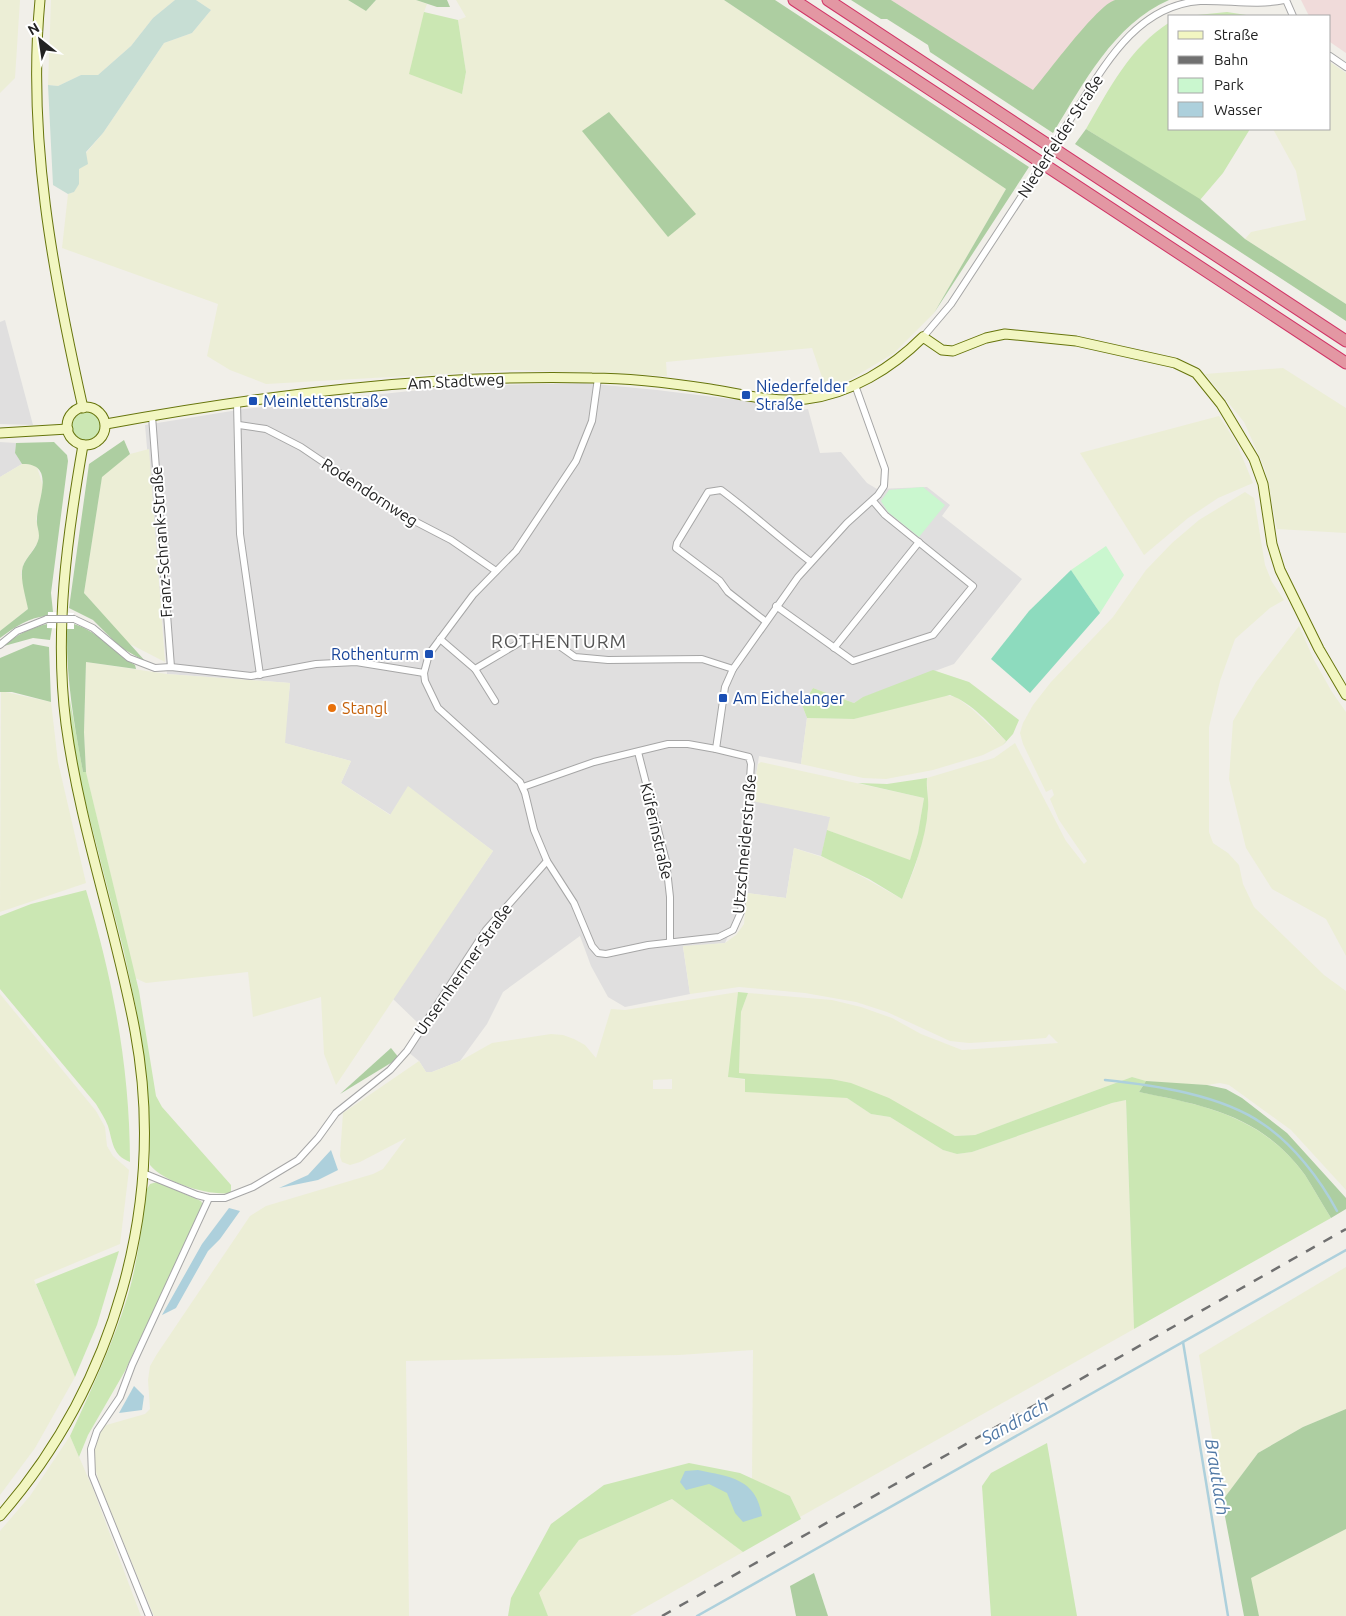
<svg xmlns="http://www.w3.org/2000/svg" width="1346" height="1616" font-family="Ubuntu,sans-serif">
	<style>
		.residential { fill: #e0dfdf }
		.commercial { fill: #f0dbda }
		.farmland { fill: #eceed6; fill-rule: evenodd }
		.grass { fill: #cbe7b3 }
		.forest { fill: #adcea1 }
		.wetland { fill: #c7ded4 }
		.park { fill: #caf7cf }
		.pitch { fill: #8ddbbe }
		.water { fill: #add0dc }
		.pier { fill: #fff }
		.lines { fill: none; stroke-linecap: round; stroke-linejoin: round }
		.stream { stroke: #add0dc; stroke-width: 2.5 }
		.street-casing { stroke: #a6a6a6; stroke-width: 8 }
		.secondary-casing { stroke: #67750c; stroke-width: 11 }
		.highway-casing { stroke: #d13466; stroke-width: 13 }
		.street { stroke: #fff; stroke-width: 6 }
		.secondary { stroke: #f2f6c2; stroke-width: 9 }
		.highway { stroke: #e397a3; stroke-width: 11 }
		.rail { stroke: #707070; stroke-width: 2.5; stroke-dasharray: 10 10; stroke-linecap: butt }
		.street-bridge-casing { stroke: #a6a6a6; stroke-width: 8; stroke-linecap: butt }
		.street-bridge { stroke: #fff; stroke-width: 6 }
		.transit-dot { fill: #1a4fb4; stroke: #fff; stroke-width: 2 }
		.food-dot { fill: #e8710a; stroke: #fff; stroke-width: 2 }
		.labels { text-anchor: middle; stroke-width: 4; stroke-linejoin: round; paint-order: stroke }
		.street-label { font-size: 16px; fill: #222; stroke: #fff }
		.transit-label { font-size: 16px; fill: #164399; stroke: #fff; text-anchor: start }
		.food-label { font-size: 16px; fill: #c56008; stroke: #fff; text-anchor: start }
		.water-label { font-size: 18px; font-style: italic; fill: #5078a5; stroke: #fff }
		.quarter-label { font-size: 19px; letter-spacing: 1px; fill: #555; stroke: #fff }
	</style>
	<rect width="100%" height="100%" fill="#f1efe9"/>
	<g class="residential">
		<path d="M5,320L33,425L0,424V322Z"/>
		<path d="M584,383L657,390L788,406L801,410L808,409L820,453L841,452L867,483L877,489L927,487L950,505L942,516L1022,579L954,664L864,697L854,703L813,688L802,705L807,718L801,764L759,756L752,800L831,817L821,856L794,848L786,898L747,893L725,943L683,947L690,994L625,1007L608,997L591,966L580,936L503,992L487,1024L460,1061L432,1072H426L419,1061L407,1051L418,1023L392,998L493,851L408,787L391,815L341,783L351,761L284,743L290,683L167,674L145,425L244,409L456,386Z"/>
		<path d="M0,442L16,443L15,453L22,464L0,477Z"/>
	</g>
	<g class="commercial">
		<path d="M891,0H1115L1106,6L1073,41L1033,91Z"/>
		<path d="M1301,0H1346V53L1330,42V16H1309Z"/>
	</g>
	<g class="farmland">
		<path d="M0,0H20L15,78L0,93Z"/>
		<path d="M51,0H175L153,18L131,46L98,75H81L58,86L48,85Z"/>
		<path d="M196,0H348L366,11L376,0H416L427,4L424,12L462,94L466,72L458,20L466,17L456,0H724L1006,189L934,313L894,353L851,379L826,389L812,348L666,362L667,376L515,370L266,384L230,370L207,356L218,304L62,248L68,194L74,192L79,169L86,153L103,133L164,43L192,33L211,10Z"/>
		<path d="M1330,62L1346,73V304L1245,239L1251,232L1306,220L1296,171L1273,129H1330Z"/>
		<path d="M1283,368L1346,408V533L1277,529L1265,469L1244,422L1205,374Z"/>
		<path d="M1219,416L1236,442L1253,483L1218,498L1188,518L1144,555L1080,453Z"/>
		<path d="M149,449L165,662L128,643L84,593L102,476L130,454Z"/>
		<path d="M30,463L37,467L43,486L36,520L40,531L38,542L24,563L21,573L28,609L0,631V477L22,464Z"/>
		<path d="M1245,492L1254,498L1265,565L1272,582L1284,600L1270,608L1235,639L1220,681L1209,727V832L1213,843L1228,853L1239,865L1243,884L1254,907L1324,975L1346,991V1190L1291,1130L1229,1085L1220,1083L1207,1085L1176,1084L1146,1081L1132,1077L975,1135L955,1136L831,1079L739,1074L741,1012L748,993L832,1000L861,1007L892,1018L921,1034L962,1050L1058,1043L1049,1034L1046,1038L1004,1041L969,1043L950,1041L887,1012L856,1002L805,993L739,987L690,994L683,946L725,943L736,935L744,924L747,893L786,898L794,848L834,861L902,899L915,867L924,834L928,811L927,778L994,758L1015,743L1066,841L1084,864L1087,861L1059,820L1050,799L1054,795L1052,789L1046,792L1023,744L1020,733L1023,723L1033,705L1051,682L1113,617L1146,570L1172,543L1199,520Z"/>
		<path d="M1299,626L1314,660L1332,692L1346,712V956L1326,919L1272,889L1246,848L1229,779L1233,721L1256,682Z"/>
		<path d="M86,662L167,674L290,683L285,743L351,761L341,783L390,815L408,786L493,851L336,1085L324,1054L321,997L253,1017L248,972L146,983L135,978L86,772L84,732Z"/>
		<path d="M1,691L51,702L58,762L86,883L0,912Z"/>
		<path d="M943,695L956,697L972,709L1006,741L1003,745L983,755L933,770L886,779L863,778L801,764L807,718L854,719Z"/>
		<path d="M761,762L924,798L918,833L910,861L827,830L830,817L752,801L758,764Z"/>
		<path d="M738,992L729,1077L847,1098L871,1114L890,1117L943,1150L957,1154L972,1152L1112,1103L1126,1100L1134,1329L800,1517L790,1496L752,1479L753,1350L679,1355L406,1361L409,1616H154L101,1488L95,1468L94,1450L97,1438L103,1426L145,1414L150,1409L148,1380L150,1366L157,1354L250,1216L266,1206L373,1174L383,1169L406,1138L360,1162L350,1165L342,1162L340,1156L343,1113L419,1061L426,1072H432L460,1061L492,1043L551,1034L563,1035L574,1039L585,1045L596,1058L611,1009L625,1010ZM672,1079V1089H653V1080Z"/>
		<path d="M0,994L96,1111L105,1127L107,1146L113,1156L129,1170L120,1244L34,1280L75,1377L35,1448L0,1495Z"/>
		<path d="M1346,1267V1409L1303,1427L1258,1453L1222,1501L1199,1355Z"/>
		<path d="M70,1436L93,1489L141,1616H0V1531L30,1496Z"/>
		<path d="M672,1499L743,1552L630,1616H548L538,1593L579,1540Z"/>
		<path d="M1346,1529V1616H1259L1250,1578Z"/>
	</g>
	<g class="grass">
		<path d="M424,12L458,20L466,72L462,94L409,74Z"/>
		<path d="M1227,12L1253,16H1187Z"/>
		<path d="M1170,22V129H1250L1223,173L1200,200L1086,129C1109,89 1130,47 1170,22Z"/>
		<circle cx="87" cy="427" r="15"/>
		<path d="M933,670L969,682L1019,720L1013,734L1003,745L1006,741C990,724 972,703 950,695L854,719L807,718L802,705L813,688L854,703L863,697Z"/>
		<path d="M69,695L83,772H86L139,991L156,1096L162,1107L231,1185V1193C209,1196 165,1183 150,1165L148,1093L136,1008L124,952L81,785L73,744Z"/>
		<path d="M927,778C926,788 929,799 928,809C926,840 913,871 902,899L869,879L821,856L827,830L910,860L918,833L924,798L858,783L887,784Z"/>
		<path d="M86,890C113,979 130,1069 130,1162C112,1155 113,1142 108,1126C105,1118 100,1111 96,1104L0,989V916L31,904Z"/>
		<path d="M738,992L748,993L741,1012L739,1073L831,1079L851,1083L889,1098L955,1136L975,1135L1132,1077L1146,1081L1139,1092C1205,1105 1263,1117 1305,1175C1314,1189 1322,1204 1331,1218L1134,1329L1126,1100L1112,1103L972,1152L957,1154L943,1150L890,1117L871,1114L847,1098L745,1092V1079L728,1077Z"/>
		<path d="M157,1182L201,1201L203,1205L125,1371L88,1435L79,1457L70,1436C91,1390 113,1344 128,1295C138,1261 142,1225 147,1189L150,1184Z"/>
		<path d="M119,1251L97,1325L75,1377L36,1284Z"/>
		<path d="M1047,1443L1077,1616H991L982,1486L991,1473Z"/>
		<path d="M689,1463L740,1473L790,1496L801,1519L743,1552L672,1499L579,1540L539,1593L548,1616H508L511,1598L551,1524L604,1485Z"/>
	</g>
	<g class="forest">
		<path d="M348,0H376L366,11Z"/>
		<path d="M416,0H447L450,7H437Z"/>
		<path d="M724,0H775L1029,167L934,313L1006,189Z"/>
		<path d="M851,0H891L1033,90C1048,73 1097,5 1115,0C1128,0 1155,0 1169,0C1113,25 1084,83 1053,133L930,52L928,45L887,19H881Z"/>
		<path d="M609,112L696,214L668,237L582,131Z"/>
		<path d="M1086,129L1200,199L1245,239L1346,304V321L1075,144Z"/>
		<path d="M124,440L130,454L102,477L84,593L146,662L120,647L93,620L69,608L89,464Z"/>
		<path d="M54,442L67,455L68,461L51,593L53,612H48V616C29,617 15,627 0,638V631L28,609C26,598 21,583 22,571C23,559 34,553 38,541C41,533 36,527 37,519C37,501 57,463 22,464L15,453L16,443Z"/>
		<path d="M47,624V628H52L50,640L33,638L4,646C17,634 31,628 47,624Z"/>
		<path d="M74,624C100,632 112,652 135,665L136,669L86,662L84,732L86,772H83C74,724 66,678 67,629H74Z"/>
		<path d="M33,644L49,647L51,702L12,692H0V658Z"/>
		<path d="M391,1048L399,1058L340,1094Z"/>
		<path d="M1146,1081L1207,1085L1226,1089L1242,1098L1287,1133L1346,1198V1209L1331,1218C1322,1204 1314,1189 1305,1175C1261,1115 1206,1106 1139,1092Z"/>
		<path d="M1346,1409V1529L1251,1578L1259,1616H1244L1222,1501L1258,1453L1303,1427Z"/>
		<path d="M814,1573L828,1616H796L790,1586Z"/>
	</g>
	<path class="wetland" d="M175,0H196L211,10L192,33L164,43L103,133L86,152L88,164L79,169V184L74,192L68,194L53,185L48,85L58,86L81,75H98L131,46L153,18Z"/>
	<g class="park">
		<path d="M923,487L945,505L919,537L888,512L881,501L889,490Z"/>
		<path d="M1106,546L1124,575L1100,613L1071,570Z"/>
	</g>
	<path class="pitch" d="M1071,570L1100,613L1030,693L991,659L1029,611Z"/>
	<g class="water">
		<path d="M331,1150L338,1170L318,1180L279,1188L308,1175Z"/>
		<path d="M229,1208L240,1211L220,1239L208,1251L176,1308L162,1315L202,1244Z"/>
		<path d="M134,1386L144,1396L142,1410L119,1413Z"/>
		<path d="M698,1470C730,1477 756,1478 762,1516L743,1522L735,1513L727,1493L709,1484L686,1490L680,1482L685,1471Z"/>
	</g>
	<g class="pier">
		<path d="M1061,123L1071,129L1033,188L1024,182Z"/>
		<path d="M48,612L74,613V629L47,628Z"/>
	</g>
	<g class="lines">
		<g class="stream">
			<path d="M1105,1080C1154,1085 1222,1095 1263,1124C1293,1144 1320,1179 1337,1211"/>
			<path d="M1183,1342L1228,1616"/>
			<path d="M697,1616L1346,1250"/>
		</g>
		<g class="street-casing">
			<g id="street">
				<path d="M1286,0L1293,16"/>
				<path d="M1330,56L1346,67"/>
				<path d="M1066,126C1100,75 1131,6 1200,1C1229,0 1256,6 1284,0"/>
				<path d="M923,337L951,304L1029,185"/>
				<path d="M237,403L240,534L260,675"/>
				<path d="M152,416L171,667"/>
				<path d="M239,425L266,429L301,447L397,512L451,540L496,571"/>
				<path d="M776,606L853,661L933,635L973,586L885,515L873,501"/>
				<path d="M74,619L93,628L129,658L155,668L171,667L251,676L316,664L356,662L424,673"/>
				<path d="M765,621L728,592L720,581L676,548L677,543L708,492L721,490C752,513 779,538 811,562"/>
				<path d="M440,639L475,669L522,641L537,638L558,645L575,657L608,660L702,659L733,669"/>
				<path d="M0,645L17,631L47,619"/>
				<path d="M834,648L919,542"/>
				<path d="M475,669L495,701"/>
				<path d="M638,752L666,861L670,897V942"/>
				<path d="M523,787L594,762L668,744H688L716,749L725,687L733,669L798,577L847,523L878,495L884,486L885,469L855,385"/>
				<path d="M547,861L574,903L592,946L598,953L606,954L648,945L719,937L733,930L741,912L751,764L749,757L716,749"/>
				<path d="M143,1173L197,1195L209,1198H225L253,1187L298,1160L318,1138L336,1113L390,1070L407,1051L486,930L547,861L534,830L525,793L520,782L438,708L425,681L424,673L429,654L473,595L516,551L576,461L592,421L598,378"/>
				<path d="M149,1616L92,1475L91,1449L97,1431L120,1397L132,1365L209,1198"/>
			</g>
		</g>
		<g class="secondary-casing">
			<g id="secondary">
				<path d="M40,0C27,138 53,274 83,408"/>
				<circle cx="86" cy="426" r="19"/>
				<path d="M106,424C266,395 429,374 592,378C631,378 671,383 710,389C741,394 773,403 806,399C850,394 892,368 923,337L942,350L953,351L986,338L1005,334L1076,341L1175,363L1196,373L1221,404L1254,459L1263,484L1272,544L1280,570L1319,649L1346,695"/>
				<path d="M0,433L68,429"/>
				<path d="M0,1516C115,1384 167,1203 135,1031C116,928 80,828 66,724C54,631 67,537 83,445"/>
			</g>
		</g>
		<g class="highway-casing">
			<g id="highway">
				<path d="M794,0L1346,363"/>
				<path d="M828,0L1346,341"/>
			</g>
		</g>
		<use href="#street" class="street"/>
		<use href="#secondary" class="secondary"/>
		<use href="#highway" class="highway"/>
		<path class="rail" d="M662,1616L1346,1229"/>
		<g class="street-bridge-casing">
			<g id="street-bridge">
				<path d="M1029,185L1066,126"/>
				<path d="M47,619H74"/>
			</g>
		</g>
		<use href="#street-bridge" class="street-bridge"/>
	</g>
	<g class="transit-dot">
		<rect x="741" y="390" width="10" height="10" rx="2.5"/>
		<rect x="248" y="396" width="10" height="10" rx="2.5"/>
		<rect x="424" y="649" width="10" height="10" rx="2.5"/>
		<rect x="718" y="693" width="10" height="10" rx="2.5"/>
	</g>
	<circle class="food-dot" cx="332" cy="708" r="5"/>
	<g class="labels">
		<g class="street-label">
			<text transform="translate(1060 136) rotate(-57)" y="6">Niederfelder Straße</text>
			<text transform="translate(456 381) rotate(-3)" y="6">Am Stadtweg</text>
			<text transform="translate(370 492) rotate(33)" y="6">Rodendornweg</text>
			<text transform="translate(161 542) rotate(-94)" y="6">Franz-Schrank-Straße</text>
			<text transform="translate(657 831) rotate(77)" y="6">Küferinstraße</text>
			<text transform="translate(744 844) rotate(-85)" y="6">Utzschneiderstraße</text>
			<text transform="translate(463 969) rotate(-55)" y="6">Unsernherrner Straße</text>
		</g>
		<g class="transit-label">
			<text x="756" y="392">Niederfelder<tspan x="756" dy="18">Straße</tspan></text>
			<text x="263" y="407">Meinlettenstraße</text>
			<text x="419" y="660" text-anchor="end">Rothenturm</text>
			<text x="733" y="704">Am Eichelanger</text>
		</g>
		<g class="food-label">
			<text x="342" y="714">Stangl</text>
		</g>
		<g class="water-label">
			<text transform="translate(1015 1422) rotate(-29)" y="6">Sandrach</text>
			<text transform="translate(1217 1477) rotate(81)" y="6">Brautlach</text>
		</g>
		<g class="quarter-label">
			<text x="559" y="648">ROTHENTURM</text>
		</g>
	</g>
	<rect x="1168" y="15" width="162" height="115" fill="#ffffff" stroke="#a7a7a7"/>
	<rect x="1178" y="31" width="25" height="8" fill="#f2f6c2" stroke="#a7a7a7"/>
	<text x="1214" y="40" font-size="15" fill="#222222">Straße</text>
	<rect x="1178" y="56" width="25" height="8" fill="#707070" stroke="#a7a7a7"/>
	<text x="1214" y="65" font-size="15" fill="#222222">Bahn</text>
	<rect x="1178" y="78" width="25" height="15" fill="#caf7cf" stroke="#a7a7a7"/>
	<text x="1214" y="90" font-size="15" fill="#222222">Park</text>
	<rect x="1178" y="102" width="25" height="15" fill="#add0dc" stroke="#a7a7a7"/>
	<text x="1214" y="115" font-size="15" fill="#222222">Wasser</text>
	<g transform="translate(40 40) rotate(330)" stroke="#ffffff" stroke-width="4" paint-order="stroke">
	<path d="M0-4L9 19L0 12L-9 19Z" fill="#222222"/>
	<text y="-8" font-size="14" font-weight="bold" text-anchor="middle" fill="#222222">N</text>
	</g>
</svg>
